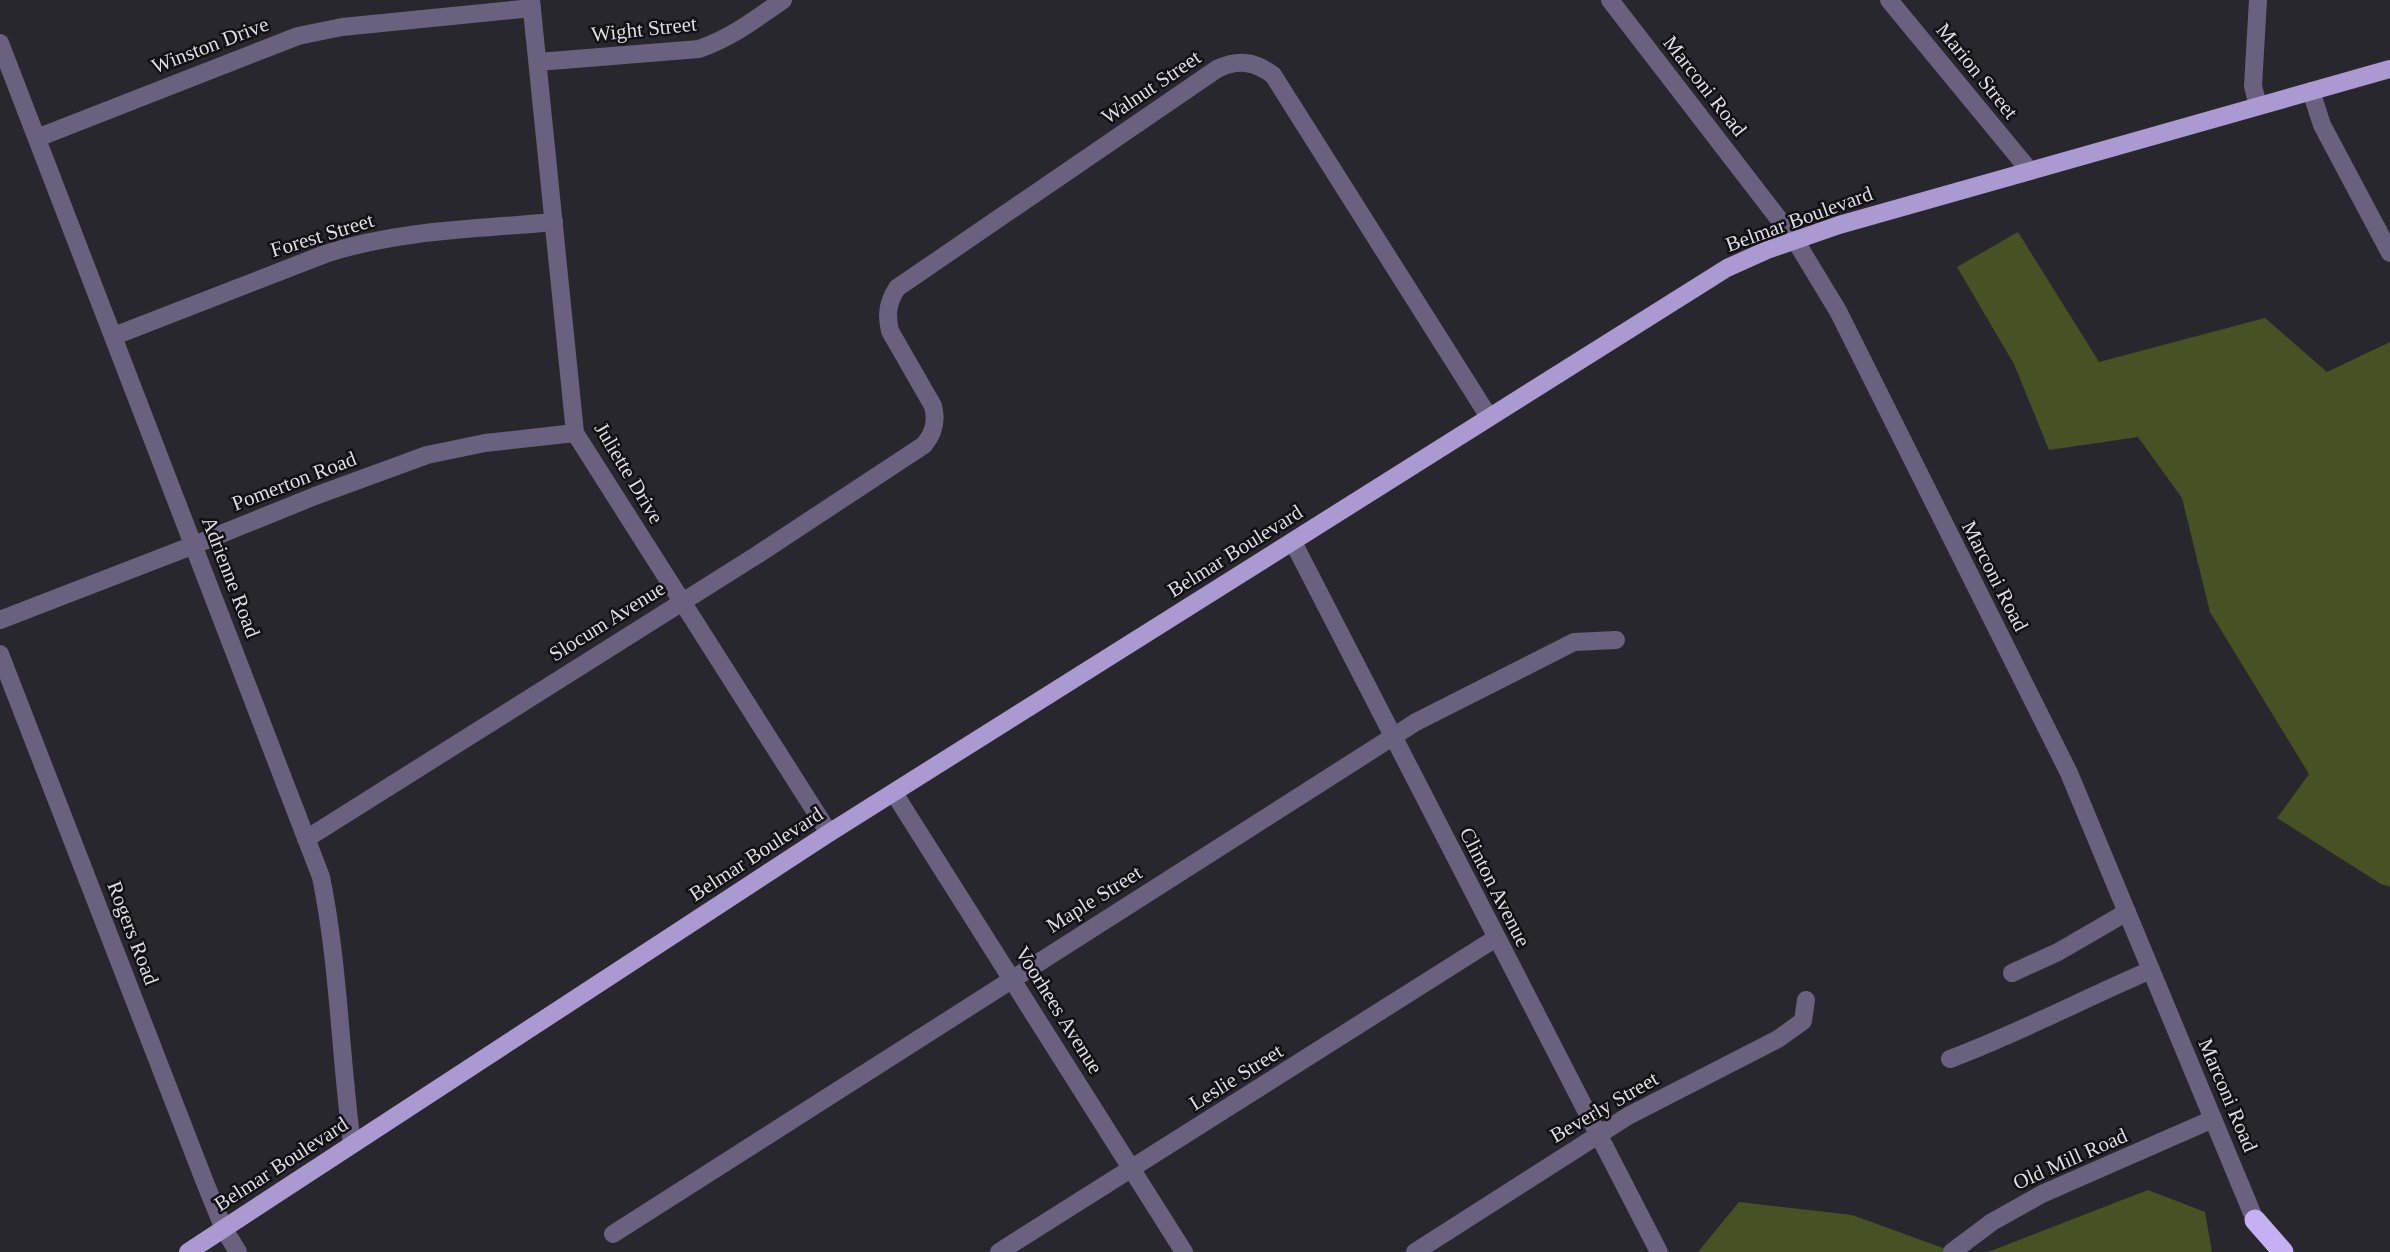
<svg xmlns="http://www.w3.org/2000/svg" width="2390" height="1252" font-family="'Times New Roman',serif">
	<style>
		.green { fill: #465223 }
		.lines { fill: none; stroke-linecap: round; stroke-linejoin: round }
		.minor { stroke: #69617d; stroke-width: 18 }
		.major { stroke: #ab9ad2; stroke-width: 18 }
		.highway { stroke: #c5b0f4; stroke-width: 21 }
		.labels { text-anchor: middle; stroke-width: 5; stroke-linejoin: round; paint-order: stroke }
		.street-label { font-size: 21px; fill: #dfdde3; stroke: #111014 }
	</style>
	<rect width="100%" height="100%" fill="#29272e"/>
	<g class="green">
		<path d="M2018,232L2099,362L2265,318L2327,372L2390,342V887L2381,884L2277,818L2309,774L2210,612L2182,498L2138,437L2049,450L2014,364L1957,267Z"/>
		<path d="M2148,1190L2205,1212L2212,1252H1988Z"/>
		<path d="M1739,1202L1852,1215L1954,1252H1698Z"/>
	</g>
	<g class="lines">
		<g class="minor">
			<path d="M531,0L575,433L829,833"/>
			<path d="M1610,0L1795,240L1838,311L2069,773L2255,1220"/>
			<path d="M1889,0L2030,171"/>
			<path d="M0,43L321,877C339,964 340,1056 352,1144"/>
			<path d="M538,62L699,49C733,37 754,20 783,0"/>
			<path d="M2311,91L2322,125L2390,253"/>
			<path d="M2258,106L2253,86L2258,0"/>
			<path d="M37,138L298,36L342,27L532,8"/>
			<path d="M114,336L325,254C398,230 477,229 554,222"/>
			<path d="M1293,542L1659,1252"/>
			<path d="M0,620L194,545L315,496L427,455L485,443L575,433"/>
			<path d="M0,654L206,1185L224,1229L238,1252"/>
			<path d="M894,793L1184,1252"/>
			<path d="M306,839L757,555L924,445C934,433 937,421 933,406L890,331C886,314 888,302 897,288L1217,69C1238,59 1254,61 1273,75L1489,417"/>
			<path d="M2012,973L2058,952L2127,912"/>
			<path d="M1950,1059C2019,1033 2083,999 2151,970"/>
			<path d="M613,1234L1416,722L1574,642L1616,640"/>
			<path d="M999,1252L1496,938"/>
			<path d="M1415,1252L1628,1116L1778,1039L1803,1021L1806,1000"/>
			<path d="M1952,1252L1992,1222L2042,1194L2213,1119"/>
		</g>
		<path class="major" d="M188,1252L829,833L1727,268L1767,250L1839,225L2390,69"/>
		<path class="highway" d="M2255,1220L2283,1252"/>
	</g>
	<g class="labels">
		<g class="street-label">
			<text transform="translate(644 29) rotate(-6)" y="7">Wight Street</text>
			<text transform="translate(210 45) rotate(-21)" y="7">Winston Drive</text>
			<text transform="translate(1977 71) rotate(51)" y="7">Marion Street</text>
			<text transform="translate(1705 86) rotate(52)" y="7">Marconi Road</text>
			<text transform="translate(1151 87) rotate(-34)" y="7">Walnut Street</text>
			<text transform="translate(1799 219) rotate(-20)" y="7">Belmar Boulevard</text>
			<text transform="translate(322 235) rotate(-17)" y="7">Forest Street</text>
			<text transform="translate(629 473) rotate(59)" y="7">Juliette Drive</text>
			<text transform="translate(294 481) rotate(-21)" y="7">Pomerton Road</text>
			<text transform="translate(1235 551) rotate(-32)" y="7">Belmar Boulevard</text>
			<text transform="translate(1995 576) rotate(63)" y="7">Marconi Road</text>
			<text transform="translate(231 577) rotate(69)" y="7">Adrienne Road</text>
			<text transform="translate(607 621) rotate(-32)" y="7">Slocum Avenue</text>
			<text transform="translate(756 854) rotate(-33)" y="7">Belmar Boulevard</text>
			<text transform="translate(1495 887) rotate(63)" y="7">Clinton Avenue</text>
			<text transform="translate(1094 899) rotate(-32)" y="7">Maple Street</text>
			<text transform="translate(133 933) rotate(69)" y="7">Rogers Road</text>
			<text transform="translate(1059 1010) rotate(58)" y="7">Voorhees Avenue</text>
			<text transform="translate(1236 1077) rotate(-32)" y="7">Leslie Street</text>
			<text transform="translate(2228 1095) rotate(67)" y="7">Marconi Road</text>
			<text transform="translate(1604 1107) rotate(-30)" y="7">Beverly Street</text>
			<text transform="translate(2070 1159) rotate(-24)" y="7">Old Mill Road</text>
			<text transform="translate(281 1164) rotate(-33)" y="7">Belmar Boulevard</text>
		</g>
	</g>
</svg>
